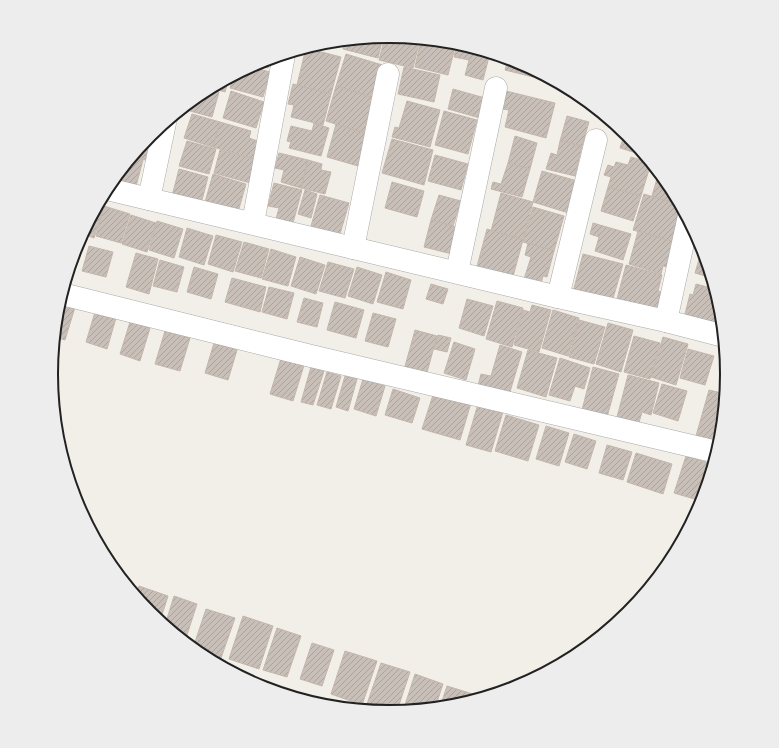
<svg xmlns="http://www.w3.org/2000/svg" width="779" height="748" font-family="Overpass,sans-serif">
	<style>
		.building { fill: url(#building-hatch); stroke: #c4b6ab }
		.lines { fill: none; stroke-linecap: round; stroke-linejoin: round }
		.minor-casing { stroke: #a9a9a9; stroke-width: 23 }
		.minor { stroke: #fff; stroke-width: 22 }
		.rim { fill: none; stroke: #222; stroke-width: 2 }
	</style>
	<defs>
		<pattern id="building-hatch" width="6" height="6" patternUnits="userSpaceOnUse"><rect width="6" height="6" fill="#c7bfb8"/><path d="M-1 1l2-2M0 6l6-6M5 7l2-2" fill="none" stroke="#aba49e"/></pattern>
	</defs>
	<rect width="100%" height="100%" fill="#f2efe9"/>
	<g class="building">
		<path d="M390,36L420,39L413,68L379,60L385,37Z"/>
		<path d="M383,37L378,58L343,49L345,40Z"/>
		<path d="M421,39L456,43L448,75L415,67Z"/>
		<path d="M344,41L342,47L322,43L324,42Z"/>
		<path d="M457,43L490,53L483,80L465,75L469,60L454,57Z"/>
		<path d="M306,48L341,57L331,94L297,85Z"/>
		<path d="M346,54L389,67L374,98L336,86Z"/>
		<path d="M271,59L268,68L256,64L260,62Z"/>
		<path d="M508,59L519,62L534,70L533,77L505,70Z"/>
		<path d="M251,67L270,72L263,97L230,88L234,76Z"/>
		<path d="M404,67L440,75L434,102L398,94Z"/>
		<path d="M229,78L225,92L211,88Z"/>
		<path d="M293,84L331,94L323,125L291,117L294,105L288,104Z"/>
		<path d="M336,86L374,98L364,133L326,121Z"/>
		<path d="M209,89L219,92L212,117L190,111L193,100Z"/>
		<path d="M453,89L485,98L480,118L448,109Z"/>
		<path d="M231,91L264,102L256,128L223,118Z"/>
		<path d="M506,91L555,103L546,138L505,127L509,110L502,109Z"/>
		<path d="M407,101L440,110L430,147L392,137L395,127L399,128Z"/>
		<path d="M444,111L477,120L468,154L435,145Z"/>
		<path d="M192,114L220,122L213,147L184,138Z"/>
		<path d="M567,116L589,122L582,146L560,141Z"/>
		<path d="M220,122L251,131L249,138L266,144L261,161L213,147Z"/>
		<path d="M314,123L329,128L321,156L289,148L291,142L287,141L291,126L312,131Z"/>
		<path d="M336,124L374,136L365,168L327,157Z"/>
		<path d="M625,132L629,135L646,156L620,148Z"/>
		<path d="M151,134L145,160L133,156Z"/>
		<path d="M515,136L537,143L530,169L508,163Z"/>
		<path d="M392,139L433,150L424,185L382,173Z"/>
		<path d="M187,141L216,149L209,174L179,166Z"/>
		<path d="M560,141L582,146L575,176L546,169L551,153L557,155Z"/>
		<path d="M220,150L260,161L254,184L214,173Z"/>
		<path d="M279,153L308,160L301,188L281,182L284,170L275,168Z"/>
		<path d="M435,155L468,164L461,190L428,181Z"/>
		<path d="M132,157L143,160L135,190L111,183Z"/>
		<path d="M631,157L651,163L641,196L608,187L611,177L604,175L608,165L614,167L616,162L628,165Z"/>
		<path d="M308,160L322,164L321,170L331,172L325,194L301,188Z"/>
		<path d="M508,163L530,169L522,197L491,189L493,182L501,184Z"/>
		<path d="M179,169L208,177L200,208L171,200Z"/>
		<path d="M542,171L581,182L572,214L533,202Z"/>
		<path d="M213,174L246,184L238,212L205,202Z"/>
		<path d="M658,175L662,176L671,186L680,205L652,196Z"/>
		<path d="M392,182L424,191L417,217L385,208Z"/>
		<path d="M274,183L302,190L291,230L274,226L279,208L268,206Z"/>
		<path d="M608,187L641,196L633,221L601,211Z"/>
		<path d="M305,190L317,194L311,218L298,214Z"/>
		<path d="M501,193L533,202L523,240L491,231Z"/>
		<path d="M644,194L680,205L684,212L676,242L633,230Z"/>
		<path d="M320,195L349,203L340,234L311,226Z"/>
		<path d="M439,195L461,201L453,226L431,220Z"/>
		<path d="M104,206L130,214L121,243L96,236Z"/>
		<path d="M97,207L103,209L94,238L83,234Z"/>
		<path d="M533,207L564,216L554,251L523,242Z"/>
		<path d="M131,215L156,223L147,252L122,244Z"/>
		<path d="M431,220L459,228L452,254L424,247Z"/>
		<path d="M157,221L183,229L174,258L149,250Z"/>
		<path d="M593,223L631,234L623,260L595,251L599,237L590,234Z"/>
		<path d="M187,228L213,236L204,265L179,257Z"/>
		<path d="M487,229L523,240L512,280L476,270Z"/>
		<path d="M638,231L681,244L674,269L663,266L661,274L629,264Z"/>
		<path d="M216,235L242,242L233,272L208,264Z"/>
		<path d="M244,242L269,249L261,278L235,271Z"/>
		<path d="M528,243L554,251L547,277L543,276L541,283L524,279L531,257L525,255Z"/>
		<path d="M89,246L113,252L106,277L82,271Z"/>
		<path d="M271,249L296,257L288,286L262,279Z"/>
		<path d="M702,249H703L712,278L695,273Z"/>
		<path d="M136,253L158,259L149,294L126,287Z"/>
		<path d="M583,254L623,264L612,302L573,292Z"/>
		<path d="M300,257L325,265L316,294L291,286Z"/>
		<path d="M160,260L184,267L177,292L153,286Z"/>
		<path d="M328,262L354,269L345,298L319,291Z"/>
		<path d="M626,265L662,275L658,291L665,293L659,311L617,299Z"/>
		<path d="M194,267L218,274L211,299L187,292Z"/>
		<path d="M357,267L382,275L373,304L348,296Z"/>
		<path d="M386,272L411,280L403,309L377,302Z"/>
		<path d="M232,278L266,287L260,312L225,302Z"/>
		<path d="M431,284L448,289L443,304L426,299Z"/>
		<path d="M696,284L715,289L721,308L722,320L720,328L684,318L690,294L693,295Z"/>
		<path d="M269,287L294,293L287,319L262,312Z"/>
		<path d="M304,298L323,303L317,327L297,322Z"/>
		<path d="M61,299L76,304L65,340L55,337L58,308Z"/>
		<path d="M467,299L493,306L484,336L459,328Z"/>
		<path d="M497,301L523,308L512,347L486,339Z"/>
		<path d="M335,302L364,310L356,338L327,330Z"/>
		<path d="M532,305L551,310L539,352L514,345L523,310L530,312Z"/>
		<path d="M553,310L579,318L568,356L542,348Z"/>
		<path d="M95,312L116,318L107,349L86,342Z"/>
		<path d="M373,313L396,319L388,347L365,341Z"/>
		<path d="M579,320L605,327L594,364L569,357Z"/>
		<path d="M130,322L150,328L140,361L120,354Z"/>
		<path d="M608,323L633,330L621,372L596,364Z"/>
		<path d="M415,330L437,336L426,376L404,370Z"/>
		<path d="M165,331L190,338L180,371L155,364Z"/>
		<path d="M438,335L451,338L447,352L434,349Z"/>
		<path d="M634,336L660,343L650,379L624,372Z"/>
		<path d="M663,337L688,344L676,385L651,377Z"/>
		<path d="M454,342L475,349L466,380L444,373Z"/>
		<path d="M214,343L237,350L228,380L205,373Z"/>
		<path d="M500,345L522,352L509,395L478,386L481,374L491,376Z"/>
		<path d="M688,349L714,356L705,385L680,378Z"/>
		<path d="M528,350L557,358L546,397L517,388Z"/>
		<path d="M282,355L305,362L293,401L270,394Z"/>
		<path d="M560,358L590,368L584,389L575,386L570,401L549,395Z"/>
		<path d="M311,367L324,371L313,405L301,402Z"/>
		<path d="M593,367L619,374L607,417L582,410Z"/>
		<path d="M327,372L341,376L331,409L317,405Z"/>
		<path d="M628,375L659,383L651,415L642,412L638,426L616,421Z"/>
		<path d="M345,376L357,379L348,411L336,407Z"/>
		<path d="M363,379L385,386L376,416L354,409Z"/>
		<path d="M662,384L687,391L678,421L653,413Z"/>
		<path d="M393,389L420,398L412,423L385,415Z"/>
		<path d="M709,390L726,394L722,426L716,449L694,443Z"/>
		<path d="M434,392L471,403L460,440L422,429Z"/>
		<path d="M478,404L503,412L491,452L466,445Z"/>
		<path d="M506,415L539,425L528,461L495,451Z"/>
		<path d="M546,426L569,433L559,466L536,459Z"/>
		<path d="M574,434L596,441L587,469L565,462Z"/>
		<path d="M607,445L632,452L623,480L599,473Z"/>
		<path d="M636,453L672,464L663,494L627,482Z"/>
		<path d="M686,456L712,464L701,501L674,493Z"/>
		<path d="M139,586L168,596L160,621L150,613L136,595Z"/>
		<path d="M174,596L197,604L185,641L165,625Z"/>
		<path d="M206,609L235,618L221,658L193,648Z"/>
		<path d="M243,616L273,626L259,669L229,659Z"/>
		<path d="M277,628L301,636L287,677L263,670Z"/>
		<path d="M312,643L334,650L322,686L300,679Z"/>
		<path d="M345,651L377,661L362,705L331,694Z"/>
		<path d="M381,663L410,672L397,711H378L366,707Z"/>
		<path d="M415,674L443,684L435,708L403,711Z"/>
		<path d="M447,686L476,695L474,700L455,706L440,707Z"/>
	</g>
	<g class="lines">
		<g class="minor-casing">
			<g id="minor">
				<path d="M107,189L558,297L666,321L724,336"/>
				<path d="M149,199L165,123"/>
				<path d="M253,223L284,55"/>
				<path d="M353,248L388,74"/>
				<path d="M457,272L496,88"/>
				<path d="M62,294L311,356L717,452"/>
				<path d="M558,297L596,140"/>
				<path d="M666,321L688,220"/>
			</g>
		</g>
		<use href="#minor" class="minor"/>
	</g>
	<path d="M0 0H779V748H0ZM58 374a331 331 0 1 1 662 0a331 331 0 1 1-662 0Z" fill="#ededed" fill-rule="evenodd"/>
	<path class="rim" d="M58 374a331 331 0 1 1 662 0a331 331 0 1 1-662 0Z"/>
</svg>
